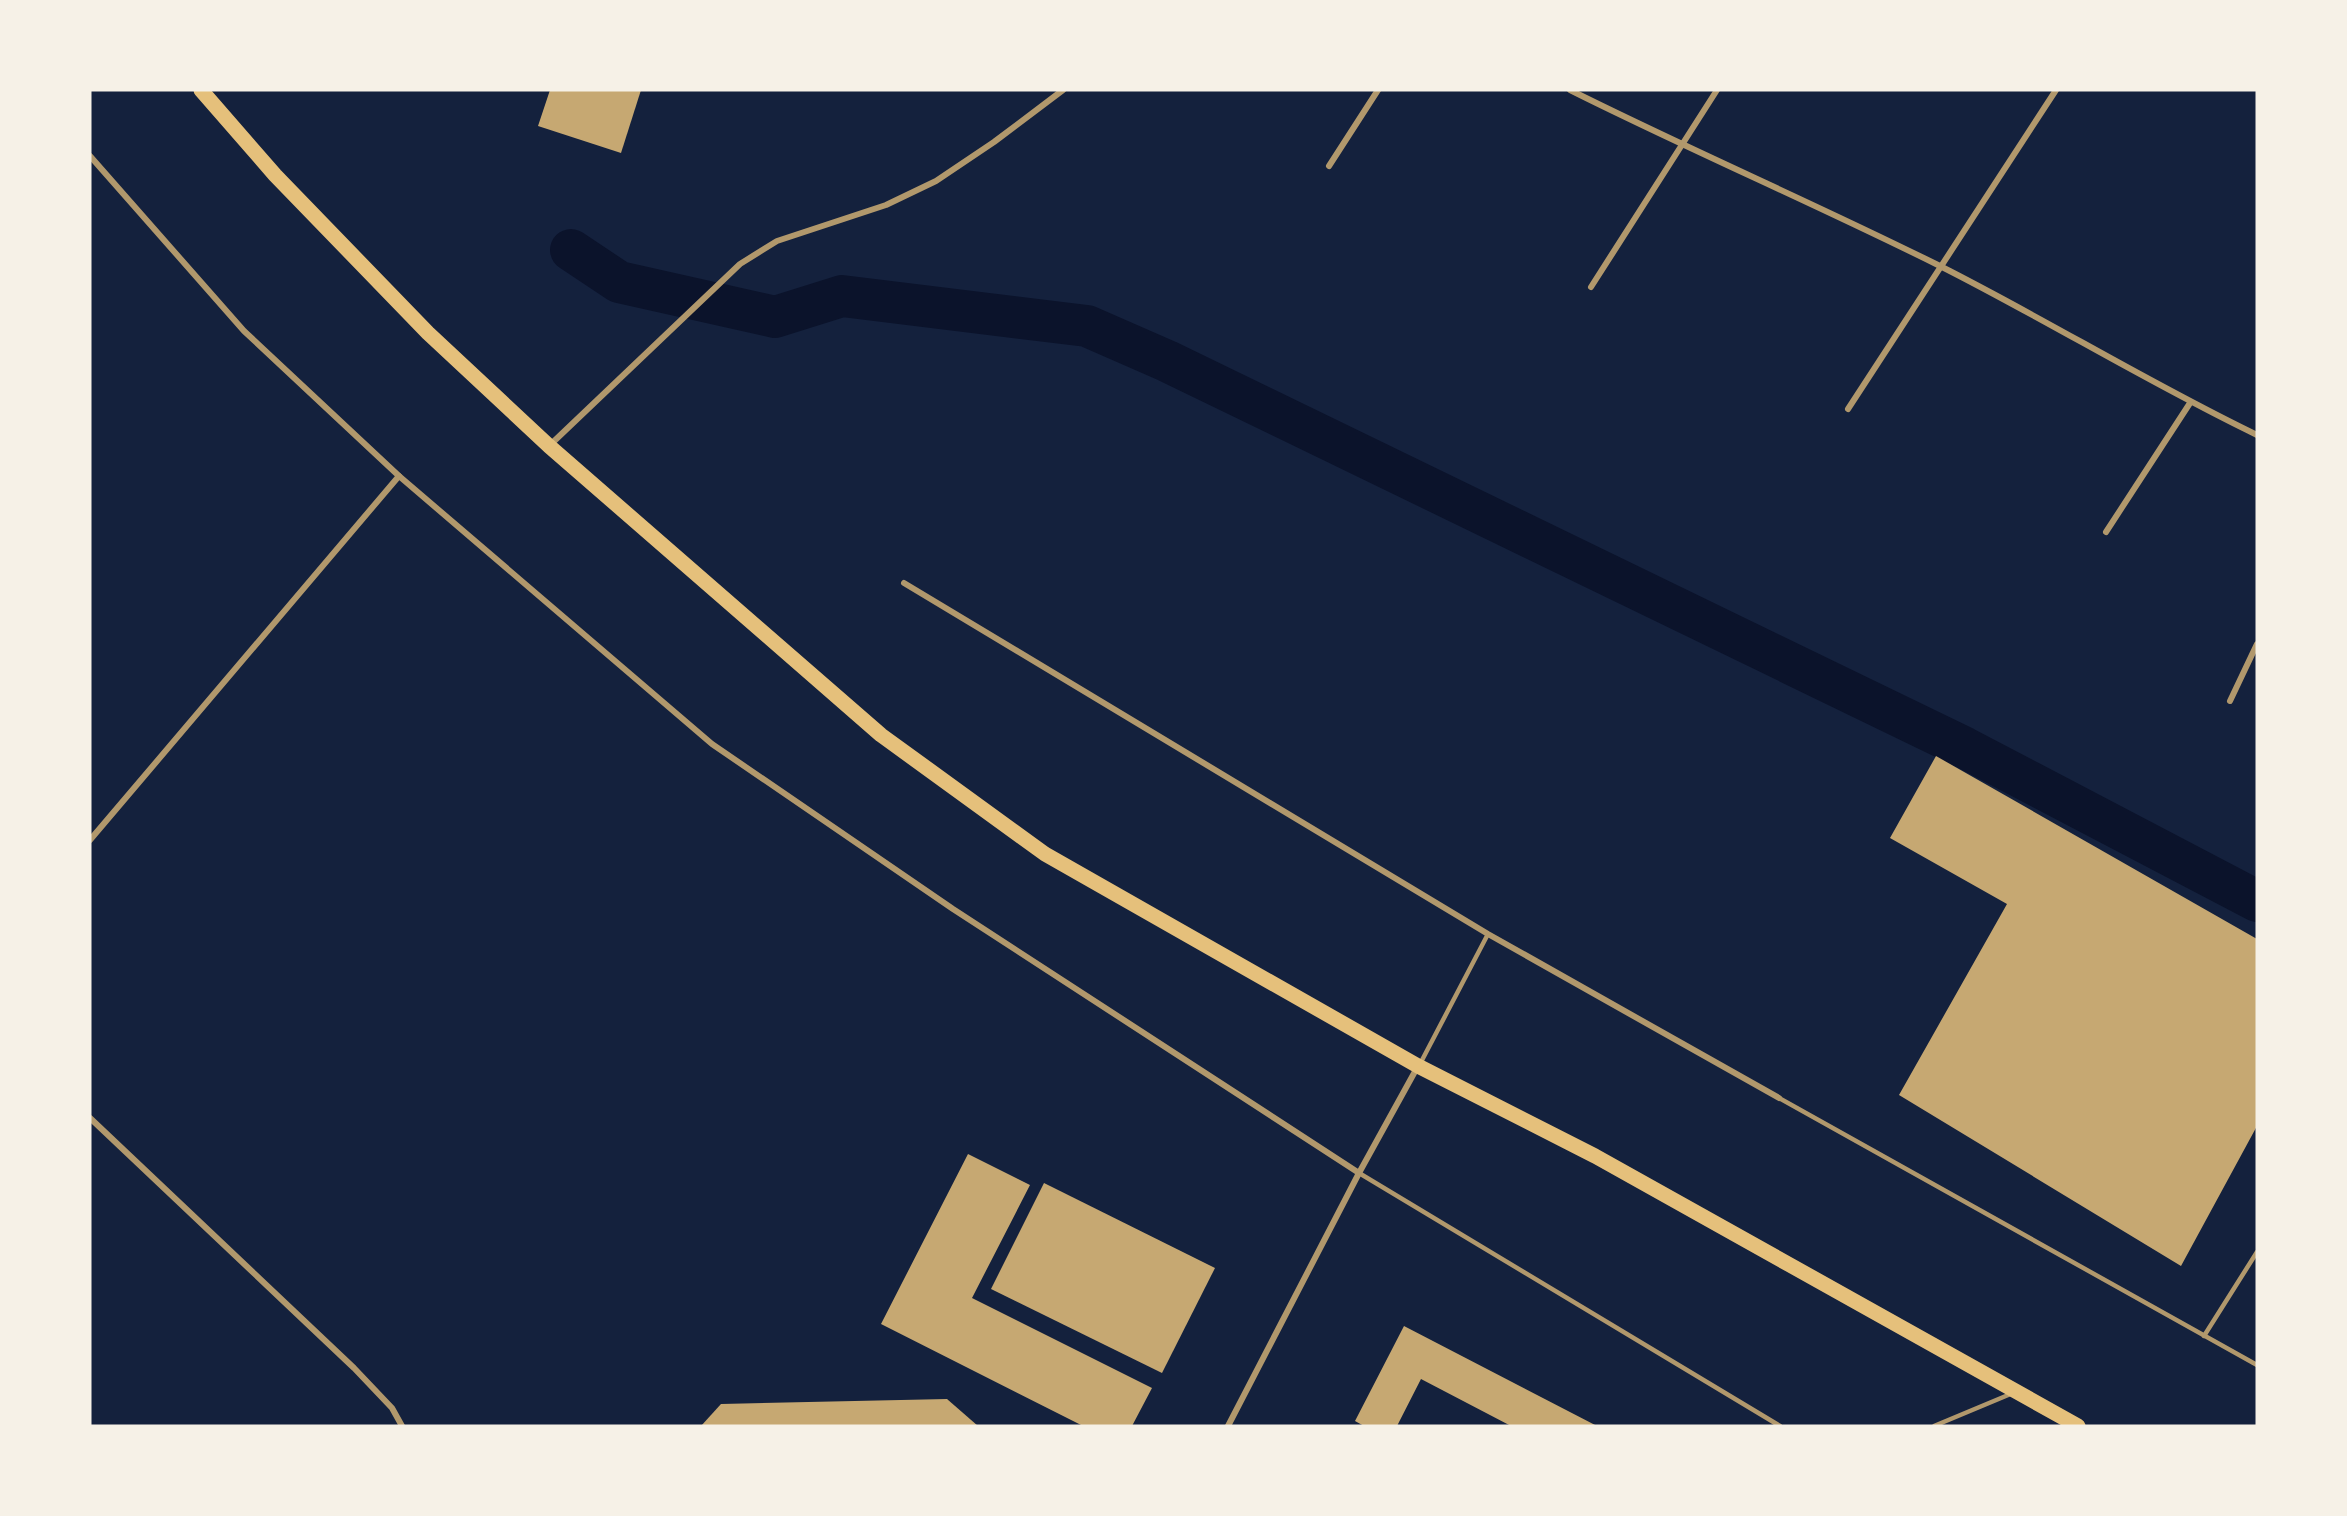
<svg xmlns="http://www.w3.org/2000/svg" width="2347" height="1516" font-family="Ubuntu,sans-serif">
	<style>
		.lines { fill: none; stroke-linecap: round; stroke-linejoin: round }
		.canal { stroke: #0b132b; stroke-width: 42 }
		.building { fill: #c6a872 }
		.service { stroke: #b1986c; stroke-width: 4.5 }
		.minor { stroke: #b1986c; stroke-width: 6 }
		.primary { stroke: #e5c07b; stroke-width: 15 }
	</style>
	<rect width="100%" height="100%" fill="#14213d"/>
	<g class="lines">
		<path class="canal" d="M571,250L619,282L775,317L842,296L1087,326L1167,361L1965,748L2257,901"/>
	</g>
	<g class="building">
		<path d="M550,90H641L621,153L538,126Z"/>
		<path d="M1936,756L2257,939V1126L2181,1266L1899,1095L2007,904L1890,838Z"/>
		<path d="M968,1154L1030,1185L972,1298L1152,1388L1132,1426H1083L881,1324Z"/>
		<path d="M1044,1183L1215,1268L1162,1373L991,1289Z"/>
		<path d="M1404,1326L1597,1426H1511L1421,1379L1397,1426H1364L1355,1421Z"/>
		<path d="M947,1399L978,1426H701L721,1404Z"/>
	</g>
	<g class="lines">
		<g class="service">
			<path d="M1420,1064L1488,934"/>
			<path d="M1779,1098L2257,1365"/>
			<path d="M1359,1173L1780,1426"/>
			<path d="M2204,1336L2257,1252"/>
			<path d="M1934,1426L2013,1393"/>
		</g>
		<g class="minor">
			<path d="M1570,90C1692,151 1818,205 1940,266C2047,320 2149,383 2257,435"/>
			<path d="M90,156L244,331L399,476L712,744L953,909L1359,1173"/>
			<path d="M1329,166L1378,90"/>
			<path d="M1591,287L1717,90"/>
			<path d="M1848,409L2056,90"/>
			<path d="M550,445L740,264L777,241L886,205L936,181L994,142L1063,90"/>
			<path d="M2106,532L2190,403"/>
			<path d="M904,583L1488,934L1779,1098"/>
			<path d="M2230,701L2257,644"/>
			<path d="M90,840L399,476"/>
			<path d="M90,1118L354,1368L392,1408L402,1426"/>
			<path d="M1228,1426L1359,1173L1418,1066"/>
		</g>
		<path class="primary" d="M201,90L275,175L428,333L549,446L881,735L1045,854L1418,1066L1595,1156L2078,1426"/>
	</g>
	<rect width="2347" height="1516" fill="none" stroke="#f6f1e7" stroke-width="183"/>
</svg>
